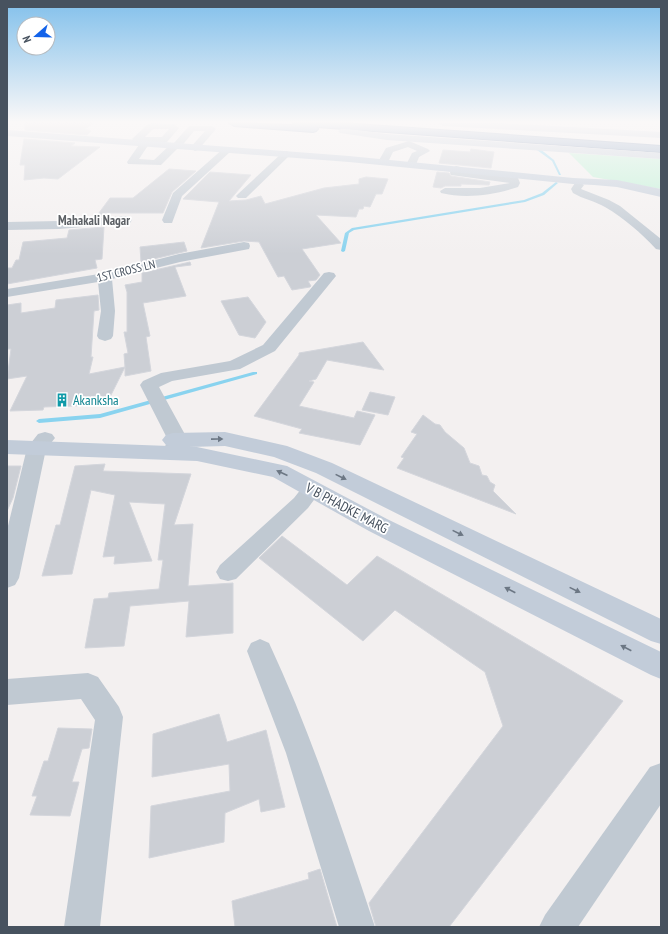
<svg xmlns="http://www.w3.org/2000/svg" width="668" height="934" font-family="'PT Sans Narrow',sans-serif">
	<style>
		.green { fill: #bef1d5 }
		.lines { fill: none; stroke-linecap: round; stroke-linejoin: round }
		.stream { fill: #89d3ef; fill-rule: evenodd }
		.building { fill: #cccfd5; stroke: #d4d6dc }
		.highway-casing { stroke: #728aac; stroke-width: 2 }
		.street { fill: #c0c9d2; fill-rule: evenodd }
		.secondary { fill: #c2ccd9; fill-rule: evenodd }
		.highway { fill: #869fc0; fill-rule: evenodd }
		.oneway { fill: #6c7784 }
		.labels { text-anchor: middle; stroke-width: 3.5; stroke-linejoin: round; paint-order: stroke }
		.far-street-label { font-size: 12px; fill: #47525f; stroke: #fff }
		.far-neighbourhood-label { font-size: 13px; font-weight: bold; fill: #5c6065; stroke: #fff }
		.culture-label { font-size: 14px; fill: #0d838f; stroke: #fff; text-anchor: start }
		.street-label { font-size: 14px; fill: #47525f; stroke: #fff }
	</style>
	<rect width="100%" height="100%" fill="#f3f0f0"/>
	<path class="green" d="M569,153L661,159V189L593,177Z"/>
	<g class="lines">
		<g class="stream">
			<path d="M537,148H539L554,160L561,175H559L552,161L537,150Z"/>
			<path d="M556,182L558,183L544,195L525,202L354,230L349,233L345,251L343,252L341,251L345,233L352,228L524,200L542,193Z"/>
			<path d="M253,372H257V374L100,418L39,423L36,421L39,419L100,414Z"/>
		</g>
	</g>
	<g class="building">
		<path d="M25,123H94L85,129L91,131L87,135L25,130Z"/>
		<path d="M24,139L75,143L71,146L100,147L58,179L44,178L24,180L25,165H20Z"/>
		<path d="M471,149L494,152L491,168L439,163L443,150L470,152Z"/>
		<path d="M169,169L196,171L172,192L163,213H105V216L96,217L110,198H133Z"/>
		<path d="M210,172L251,175L229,201L246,200L261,196L265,204L324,188L359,184V179L366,177L388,179L382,194H376L370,207L364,206L363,209H359L356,217L316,215L341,243L302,249L320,275L316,280L308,281L311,286L310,287L292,290L284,276L278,277L259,242L244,241L201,248L219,202L183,199Z"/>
		<path d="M437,172L449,173L451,176L490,182L489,185L461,184V186H445L441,188L433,187Z"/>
		<path d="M104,227L102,259L95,260L97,268L7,284V268H12L16,260H19L23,242L67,238L69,230Z"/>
		<path d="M184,242L187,251L141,262L140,247Z"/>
		<path d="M190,262L191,265L175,267L186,296L143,303L150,336L146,337L151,371L125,376V367L106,405L44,407L43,410L10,411L27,376L7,379L11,349H7V305L21,303V313L55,308L56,300L98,295L99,310L94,311L91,357H93L89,374L125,367L124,354L128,353L124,332H127V292L125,285L142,282V273Z"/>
		<path d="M248,297L266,322L255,338L239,335L221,301Z"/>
		<path d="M363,342L384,370L327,360L316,379L309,381L314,382L299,406L354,418L357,411L375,415L360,445L299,433L302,429L254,416L299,355V353Z"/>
		<path d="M370,392L395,397L388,415L362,410Z"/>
		<path d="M423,415L435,424L440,425L445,432L464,448L470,463L479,466L482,475L487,476L490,482L495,485L493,491L516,514L397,468L404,458L401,457L417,434L411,432Z"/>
		<path d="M105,464L103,471L191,474L174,525L193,524L188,586L233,583V633L186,637L189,601L130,606L124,646L85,648L94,599L108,598L109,593L159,589L163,560H158L165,504L129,502L152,561L114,564L115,556L103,557L115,495L91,490L72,574L42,576L56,525H60L75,466Z"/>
		<path d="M7,466H21L13,498L7,511Z"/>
		<path d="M282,536L347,585L377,556L623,701L449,927H376L369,903L503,726L485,672L395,610L363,641L259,558Z"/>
		<path d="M219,714L227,742L266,730L285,807L261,812L259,799L225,813L224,842L149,858L151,806L230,791L229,764L152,777L153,734Z"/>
		<path d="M58,728L92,729L89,748L82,749L72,782H79L70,816L30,815L37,796H32L44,761H48Z"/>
		<path d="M320,869L337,927H235L232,901L309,879L308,873Z"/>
	</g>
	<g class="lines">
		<g class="highway-casing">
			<path id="highway" d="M229,123L294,125L293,123H343L661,146V152L317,127L318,129L316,131L313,132L234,126Z"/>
		</g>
		<g class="street">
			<path d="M151,123L174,124L179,128L167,142H147L149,144L139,159L154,160L171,144L174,143L189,126H212L216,129L198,150L195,151L190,148L205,131H194L180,148L177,149L161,165L128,164L127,162L141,142L134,141L132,139L148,124ZM153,129H169L162,137H145Z"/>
			<path d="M409,141L428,149L430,151L419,157L415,167H407L406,165L412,153L417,151L408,147L393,152L387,164H379L378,162L386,148Z"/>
			<path d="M227,147L230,148L232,150L230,152L182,196L172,223H164L162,220L173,193L224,148Z"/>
			<path d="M286,151L289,152L291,154L289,156L246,198H238L236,196L238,194L283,152Z"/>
			<path d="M456,166L460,167L461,171L518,178L520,183L518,187C494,195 466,199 441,193L440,191L445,188H480L510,183L451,175L450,173L451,169Z"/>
			<path d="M579,182L584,185L581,189L609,200L620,206L661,239V250L656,249C641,233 624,218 605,207C595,201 583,199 573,193L571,189L575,183Z"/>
			<path d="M126,216L130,217L132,220L130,223L59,229L7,230V222L59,221Z"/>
			<path d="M244,242L249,243L250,246L249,249L180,262L112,279L115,311L113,336L111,339L105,341L99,339L97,336L101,311L98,282L7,297V289L105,273L179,254Z"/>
			<path d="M329,272L334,273L336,276L275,351L240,369L172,381L159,387L188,440L179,458L172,460L165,458L162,453L168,440L140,385L143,381L161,373L230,361L263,345L324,273Z"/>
			<path d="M45,432L52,434L55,438L46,449L19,578L15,585L7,588V530L27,448L38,434Z"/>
			<path d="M312,482L319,484L322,489L308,508L236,579L228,581L220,579L216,572L220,565L294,498L305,484Z"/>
			<path d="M260,639L269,643C312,735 343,831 375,927H339L286,753L247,651L251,643Z"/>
			<path d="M88,673L98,677L119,707L123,717L100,927H64L95,720L81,699L7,705V679Z"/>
			<path d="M661,763V804L578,927H539L545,915L650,767Z"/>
		</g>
		<g class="secondary">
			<path d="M438,123H501L661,132V138L443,126Z"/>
			<path d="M343,128L387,134L661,153V159L387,140L340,133L338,131Z"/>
			<path d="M7,130L349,156L573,178L617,180L661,189V197L617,187L594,185L573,184L349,162L7,136Z"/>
			<path d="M225,432L287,446L332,463L661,619V644L651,641L316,473L274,457L225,446L189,447H197L287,466L387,519L661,652V679L651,675L369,531L273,477L197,461L7,454V440L169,446L166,445L162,440L166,435L173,433Z"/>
		</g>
		<use href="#highway" class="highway"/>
	</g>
	<defs><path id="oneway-solid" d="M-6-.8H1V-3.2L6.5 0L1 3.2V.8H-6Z"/></defs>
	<g class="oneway">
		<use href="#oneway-solid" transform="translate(217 439) rotate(-1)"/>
		<use href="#oneway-solid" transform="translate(282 473) rotate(-156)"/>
		<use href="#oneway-solid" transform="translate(341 477) rotate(26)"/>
		<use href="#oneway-solid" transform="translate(458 533) rotate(26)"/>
		<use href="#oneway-solid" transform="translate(510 590) rotate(-153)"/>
		<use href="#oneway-solid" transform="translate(575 590) rotate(26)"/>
		<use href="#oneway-solid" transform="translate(626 648) rotate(-153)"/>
	</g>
	<linearGradient id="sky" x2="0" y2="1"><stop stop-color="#82c0eb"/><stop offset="0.48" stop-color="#faf8f8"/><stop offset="1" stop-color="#faf8f8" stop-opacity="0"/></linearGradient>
	<rect width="668" height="254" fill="url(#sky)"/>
	<defs>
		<g id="building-bare" transform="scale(1.08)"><path d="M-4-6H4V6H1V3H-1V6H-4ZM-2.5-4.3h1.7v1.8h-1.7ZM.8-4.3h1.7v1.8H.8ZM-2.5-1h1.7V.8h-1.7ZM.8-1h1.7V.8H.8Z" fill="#0f9aa8" stroke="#fff" stroke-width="2.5" paint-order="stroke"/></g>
	</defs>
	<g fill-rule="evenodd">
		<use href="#building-bare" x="62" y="400"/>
	</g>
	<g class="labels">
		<g class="far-street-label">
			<text transform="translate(126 271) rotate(-14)" y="4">1ST CROSS LN</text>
		</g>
		<g class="far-neighbourhood-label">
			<text x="94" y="225">Mahakali Nagar</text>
		</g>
		<g class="culture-label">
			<text x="73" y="405">Akanksha</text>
		</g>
		<g class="street-label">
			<text transform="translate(347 508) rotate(28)" y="5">V B PHADKE MARG</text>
		</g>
	</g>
	<rect width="668" height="934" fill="none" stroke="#47525f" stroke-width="16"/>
	<g transform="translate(36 36) rotate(250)"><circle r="19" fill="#ffffff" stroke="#b5babf"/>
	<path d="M0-3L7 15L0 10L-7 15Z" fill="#1363ea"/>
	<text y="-6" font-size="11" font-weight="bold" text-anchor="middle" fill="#47525f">N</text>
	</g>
</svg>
